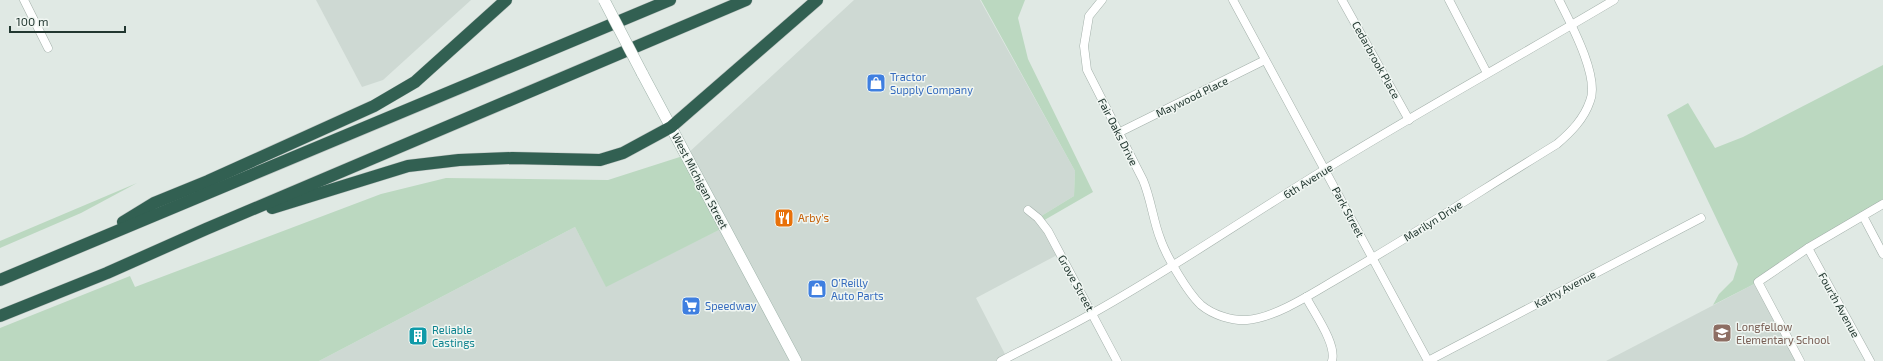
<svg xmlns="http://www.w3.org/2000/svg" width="1883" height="361" font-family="'Exo 2',sans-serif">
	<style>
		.built { fill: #ced9d3 }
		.green { fill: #bbd8c0 }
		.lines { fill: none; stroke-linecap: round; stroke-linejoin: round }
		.minor-casing { stroke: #a3b0aa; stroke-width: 9 }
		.secondary-casing { stroke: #a0b4ab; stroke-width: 12 }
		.motorway-casing { stroke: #bdc3c1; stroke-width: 13 }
		.minor { stroke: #fff; stroke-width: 8 }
		.secondary { stroke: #fff; stroke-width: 11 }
		.motorway { stroke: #326052; stroke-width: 12 }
		.secondary-bridge-casing { stroke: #a0b4ab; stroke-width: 12; stroke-linecap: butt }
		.secondary-bridge { stroke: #fff; stroke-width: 11 }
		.labels { text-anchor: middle; stroke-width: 3; stroke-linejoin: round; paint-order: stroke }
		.street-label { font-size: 11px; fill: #223730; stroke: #f0f6f2 }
		.shop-label { font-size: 11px; fill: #366cbe; stroke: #f0f6f2; text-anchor: start }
		.food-label { font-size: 11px; fill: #c56008; stroke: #f0f6f2; text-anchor: start }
		.education-label { font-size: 11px; fill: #785e54; stroke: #f0f6f2; text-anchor: start }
		.culture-label { font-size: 11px; fill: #0d838f; stroke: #f0f6f2; text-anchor: start }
	</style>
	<rect width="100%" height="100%" fill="#e0e9e4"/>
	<g class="built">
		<path d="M316,0H471L383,80L362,87Z"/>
		<path d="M854,0H980L1075,171L1074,196L1038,218L1059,254L976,298L1007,358L1001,361H319L575,227L606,286L725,227L686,155Z"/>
		<path d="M1758,282L1800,361H1606Z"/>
	</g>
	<g class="green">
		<path d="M981,0H1025L1018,18L1028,59L1093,192L1041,222L1038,218L1074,196L1075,171Z"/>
		<path d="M1883,65V204L1758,282L1713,305L1719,294L1733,280L1738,264L1667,115L1688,103L1715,148L1743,137Z"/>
		<path d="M686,155L725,227L606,287L575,227L319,361H0V328L130,276L135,287L381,194L446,178L608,180Z"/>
		<path d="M137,183L81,213L0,248V241Z"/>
	</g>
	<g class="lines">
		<g class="minor-casing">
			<g id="minor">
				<path d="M24,0L48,48"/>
				<path d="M1102,0L1089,16L1084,46L1087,70L1143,180C1151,199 1153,220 1160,238C1166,256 1188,293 1201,305C1213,315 1232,321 1247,320C1276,318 1316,291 1342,276C1415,234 1485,188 1557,144C1571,132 1584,119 1590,101C1600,77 1570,22 1559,0"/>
				<path d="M1233,0L1428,361"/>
				<path d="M1342,0L1409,120"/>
				<path d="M1449,0L1487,73"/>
				<path d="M1118,133L1265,60"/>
				<path d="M1028,210L1038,218L1048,231L1117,361"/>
				<path d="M1863,216L1883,254"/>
				<path d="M1808,248L1870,361"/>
				<path d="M1306,297C1314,313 1337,344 1332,361"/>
				<path d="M1001,361C1032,345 1063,330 1093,313C1172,269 1247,217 1324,170C1420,111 1518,57 1614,0"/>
				<path d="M1428,361L1701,218"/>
				<path d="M1800,361L1758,282L1808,248L1883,204"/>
			</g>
		</g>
		<g class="secondary-casing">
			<path id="secondary" d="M642,73L796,361"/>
		</g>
		<g class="motorway-casing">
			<g id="motorway">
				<path d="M272,208L408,166L459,160L512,158L600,160L623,153L671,127L817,0"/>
				<path d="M123,222L154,203L208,181L374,106L415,82L506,0"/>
				<path d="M0,280L670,0"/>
				<path d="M0,316L107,273L206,229L746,0"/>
			</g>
		</g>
		<use href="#minor" class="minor"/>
		<use href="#secondary" class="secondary"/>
		<use href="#motorway" class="motorway"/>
		<g class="secondary-bridge-casing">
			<path id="secondary-bridge" d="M604,0L642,73"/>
		</g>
		<use href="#secondary-bridge" class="secondary-bridge"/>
	</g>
	<defs>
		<g id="shop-square" transform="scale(1)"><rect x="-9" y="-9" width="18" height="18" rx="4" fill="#3f7fe0" stroke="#f0f6f2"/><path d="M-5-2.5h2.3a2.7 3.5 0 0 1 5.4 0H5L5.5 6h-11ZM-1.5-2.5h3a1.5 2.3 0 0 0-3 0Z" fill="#fff"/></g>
		<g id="restaurant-square" transform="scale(1)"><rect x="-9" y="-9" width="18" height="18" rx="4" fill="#e8710a" stroke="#f0f6f2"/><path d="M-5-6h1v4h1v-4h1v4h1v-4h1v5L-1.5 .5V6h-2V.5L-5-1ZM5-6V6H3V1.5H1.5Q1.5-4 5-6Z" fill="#fff"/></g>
		<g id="supermarket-square" transform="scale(1)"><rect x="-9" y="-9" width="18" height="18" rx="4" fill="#3f7fe0" stroke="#f0f6f2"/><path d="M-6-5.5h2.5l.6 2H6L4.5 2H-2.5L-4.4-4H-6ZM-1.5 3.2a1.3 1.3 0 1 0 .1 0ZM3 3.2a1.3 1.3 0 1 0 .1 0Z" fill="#fff"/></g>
		<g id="school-square" transform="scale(1)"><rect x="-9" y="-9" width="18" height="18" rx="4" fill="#8d6e63" stroke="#f0f6f2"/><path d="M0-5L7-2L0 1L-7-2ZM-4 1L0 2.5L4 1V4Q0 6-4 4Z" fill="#fff"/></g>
		<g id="building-square" transform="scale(1)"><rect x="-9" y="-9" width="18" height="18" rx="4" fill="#0f9aa8" stroke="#f0f6f2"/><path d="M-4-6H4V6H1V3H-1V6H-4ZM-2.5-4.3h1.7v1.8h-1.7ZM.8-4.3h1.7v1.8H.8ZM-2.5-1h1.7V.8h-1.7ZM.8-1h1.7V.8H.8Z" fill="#fff"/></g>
	</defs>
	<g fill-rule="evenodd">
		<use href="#shop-square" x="876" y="83"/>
		<use href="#restaurant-square" x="784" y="218"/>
		<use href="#shop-square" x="817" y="289"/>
		<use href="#supermarket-square" x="691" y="306"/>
		<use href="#school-square" x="1722" y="333"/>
		<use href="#building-square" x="418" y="336"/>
	</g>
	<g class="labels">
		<g class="street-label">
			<text transform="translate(1376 60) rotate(61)" y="4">Cedarbrook Place</text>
			<text transform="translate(1192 97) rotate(-26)" y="4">Maywood Place</text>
			<text transform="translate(1118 132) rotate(63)" y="4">Fair Oaks Drive</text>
			<text transform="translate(700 181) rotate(62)" y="4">West Michigan Street</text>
			<text transform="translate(1308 181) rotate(-32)" y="4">6th Avenue</text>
			<text transform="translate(1348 212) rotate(62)" y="4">Park Street</text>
			<text transform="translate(1433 221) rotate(-32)" y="4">Marilyn Drive</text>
			<text transform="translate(1076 283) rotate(61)" y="4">Grove Street</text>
			<text transform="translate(1565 289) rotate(-28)" y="4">Kathy Avenue</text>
			<text transform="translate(1839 305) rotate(61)" y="4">Fourth Avenue</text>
		</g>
		<g class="shop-label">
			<text x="890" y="81">Tractor<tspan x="890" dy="13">Supply Company</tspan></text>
			<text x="831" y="287">O'Reilly<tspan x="831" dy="13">Auto Parts</tspan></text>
			<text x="705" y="310">Speedway</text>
		</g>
		<g class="food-label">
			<text x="798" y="222">Arby's</text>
		</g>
		<g class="education-label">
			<text x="1736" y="331">Longfellow<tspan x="1736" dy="13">Elementary School</tspan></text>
		</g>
		<g class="culture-label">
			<text x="432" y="334">Reliable<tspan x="432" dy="13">Castings</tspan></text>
		</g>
	</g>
	<path d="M10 26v6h115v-6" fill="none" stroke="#223730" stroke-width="2"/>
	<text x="16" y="26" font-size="12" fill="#223730" stroke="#f0f6f2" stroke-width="3" paint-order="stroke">100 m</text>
</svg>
